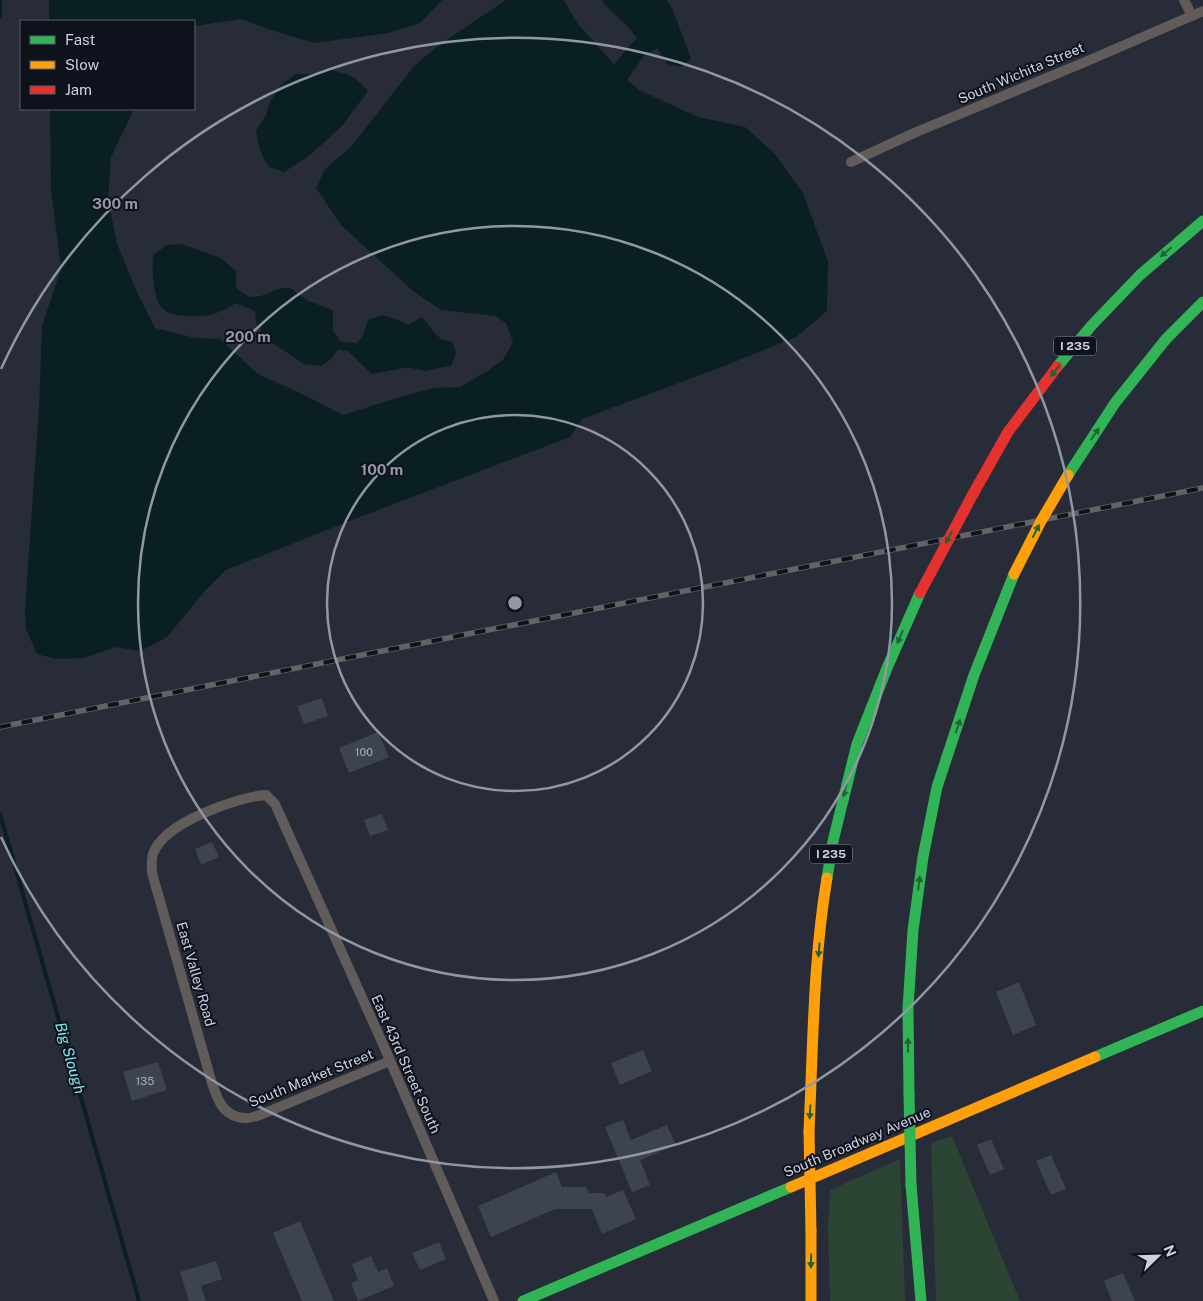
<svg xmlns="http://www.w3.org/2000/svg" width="1203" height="1301" font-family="'Public Sans',sans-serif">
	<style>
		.green { fill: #2b4434 }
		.water { fill: #0a1f21 }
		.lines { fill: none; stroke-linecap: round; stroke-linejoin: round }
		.stream { stroke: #0a1f21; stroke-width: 4 }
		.building { fill: #3e4350 }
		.street { stroke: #615c5a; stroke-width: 10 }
		.fast { stroke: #30b455; stroke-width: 11 }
		.slow { stroke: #ff9f0a; stroke-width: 11 }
		.jam { stroke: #e5322d; stroke-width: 11 }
		.rail-casing { stroke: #646264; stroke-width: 5.5 }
		.rail { stroke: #0e121c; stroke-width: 4; stroke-dasharray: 11; stroke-linecap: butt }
		.fast-bridge { stroke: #30b455; stroke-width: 11 }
		.slow-bridge { stroke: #ff9f0a; stroke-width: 11 }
		.jam-bridge { stroke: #e5322d; stroke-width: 11 }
		.oneway { fill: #1f6338 }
		.ring { fill: none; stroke: #9297a5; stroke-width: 2.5 }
		.labels { text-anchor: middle; stroke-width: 4; stroke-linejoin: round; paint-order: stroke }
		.number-label { font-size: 11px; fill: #a8aebc }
		.shield { fill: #0e121c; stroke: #9298a5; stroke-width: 1 }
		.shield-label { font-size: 12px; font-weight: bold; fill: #cbd1e0 }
		.street-label { font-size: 14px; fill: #cbd1e0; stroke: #0e121c }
		.water-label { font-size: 15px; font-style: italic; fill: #7ce9f0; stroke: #0e121c }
		.centre { fill: #9297a5; stroke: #0e121c; stroke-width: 2.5 }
		.ring-label { font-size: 15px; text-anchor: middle; font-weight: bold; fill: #9297a5; stroke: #0e121c; stroke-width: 4; stroke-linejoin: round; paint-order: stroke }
	</style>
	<rect width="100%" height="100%" fill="#272c38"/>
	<g class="green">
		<path d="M952,1136L1020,1301H1021H936L931,1143Z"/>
		<path d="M900,1159L905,1301H830L828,1227L830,1190Z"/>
	</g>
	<g class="water">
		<path d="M49,0H442L420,23L388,33L315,43L277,32L241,19L194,26V21H49Z"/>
		<path d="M506,0H564L577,23L614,64L637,38L629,28L604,4L602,0H667L673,10L691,59L682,67L667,64L657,48L643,57L627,80L639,90L698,117L745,127L774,153L803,193L828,262L827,311L796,337L724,366L582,419L570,437L357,518L226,570L204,592L167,637L141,651L116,647L84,658L56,659L37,654L26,629L25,609L39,408L42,326L61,269L51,190L50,109H134L111,157L108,199L117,244L137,292L155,328L195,338L220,339L258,374L300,393L343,415L403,396L435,388L460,387L487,371L503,360L513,342L506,323L495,316L441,310L413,291L341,225L316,188L325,169L350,148L415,65L442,43Z"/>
		<path d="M331,70C348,74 357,77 368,91L342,126L309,156L284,172L269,167L263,157L258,144L256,131L266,115L270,102L275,94L282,84L296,74H309Z"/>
		<path d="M182,244L221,258L236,271V288L249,297L261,296L281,288H290L308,301L333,310V331L341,342L357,343L363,335L368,320L382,315L398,320L408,325L422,317L433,331L441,339L453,342L456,353L451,366L438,368L426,371L411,368H403L372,374L349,352L338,349L330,360L321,366L304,364L268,340L256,323L255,311L236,303C230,306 225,310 219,312C210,316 197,317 188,316C180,315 168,315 162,308C153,299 152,268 153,255L167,245Z"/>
	</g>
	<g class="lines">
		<g class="stream">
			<path d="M0,17V0"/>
			<path d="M0,814L139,1301"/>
		</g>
	</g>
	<g class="building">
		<path d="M322,698L328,716L304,724L297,706Z"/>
		<path d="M378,732L389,757L349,773L339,748Z"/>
		<path d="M382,814L388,830L370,836L364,820Z"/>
		<path d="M212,842L219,857L201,865L195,849Z"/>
		<path d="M1019,982L1036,1025L1013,1035L996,992Z"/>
		<path d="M643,1050L652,1071L620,1085L611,1063Z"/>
		<path d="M158,1062L167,1090L132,1101L123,1072Z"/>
		<path d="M623,1120L631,1140L667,1125L676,1145L640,1160L650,1185L632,1192L605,1127Z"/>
		<path d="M991,1139L1004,1169L990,1175L977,1145Z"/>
		<path d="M1051,1155L1066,1189L1051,1195L1036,1161Z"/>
		<path d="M556,1172L562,1187H586L589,1193H604L606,1197L623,1190L636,1219L602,1234L592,1209H555L491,1237L478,1206Z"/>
		<path d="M300,1221L334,1301H302L273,1233Z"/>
		<path d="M439,1242L446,1259L420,1270L412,1253Z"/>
		<path d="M371,1256L378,1272L387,1268L394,1286L358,1301L351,1283L358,1280L352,1264Z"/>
		<path d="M216,1261L222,1279L201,1286L206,1301H189L180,1272Z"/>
		<path d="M1123,1273L1135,1301H1112L1104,1281Z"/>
	</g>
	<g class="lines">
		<g class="street">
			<path d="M1184,0L1192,16"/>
			<path d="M851,162L914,133L1085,62L1203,11"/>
			<path d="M390,1061L260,1115C255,1116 249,1119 245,1118C222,1117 217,1098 211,1080L152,873C152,867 151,859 153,854C163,823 237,797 266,795L275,804L382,1042L494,1301"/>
		</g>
		<g class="fast">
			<path d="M1057,367L1092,325L1140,275L1203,221"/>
			<path d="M1068,475L1115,403L1166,339L1203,302"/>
			<path d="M827,878L833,841L857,744L887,668L920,593"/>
			<path d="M1095,1057L1203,1011"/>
			<path d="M909,1094L908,1008L913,930L923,857L937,787L974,675L1014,574"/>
			<path d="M911,1185L921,1301"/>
			<path d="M523,1301L791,1187"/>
		</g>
		<g class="slow">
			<path d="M809,1131C813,1047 813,961 827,878"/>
			<path d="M791,1187L1095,1057"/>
			<path d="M811,1231V1301"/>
		</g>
		<path class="jam" d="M973,494L1008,432L1057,367"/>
		<g class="rail-casing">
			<path id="rail" d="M0,727L1203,488"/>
		</g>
		<use href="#rail" class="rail"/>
		<path class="fast-bridge" d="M909,1094L911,1185"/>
		<g class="slow-bridge">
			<path d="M1014,574L1041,521L1068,475"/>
			<path d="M809,1131L811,1231"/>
		</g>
		<path class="jam-bridge" d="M920,593L973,494"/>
	</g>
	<defs><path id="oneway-solid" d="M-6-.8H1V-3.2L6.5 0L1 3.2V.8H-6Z" transform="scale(1.25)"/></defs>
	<g class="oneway">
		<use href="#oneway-solid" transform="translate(1166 252) rotate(140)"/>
		<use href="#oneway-solid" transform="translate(1055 371) rotate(128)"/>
		<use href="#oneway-solid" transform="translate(1095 434) rotate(-56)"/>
		<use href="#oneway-solid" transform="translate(1036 531) rotate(-63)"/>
		<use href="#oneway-solid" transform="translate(949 537) rotate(119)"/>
		<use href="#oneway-solid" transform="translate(900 637) rotate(114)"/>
		<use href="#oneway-solid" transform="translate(958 726) rotate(-72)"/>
		<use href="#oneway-solid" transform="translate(845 790) rotate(104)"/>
		<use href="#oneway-solid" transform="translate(919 883) rotate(-83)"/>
		<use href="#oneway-solid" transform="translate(819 950) rotate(95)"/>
		<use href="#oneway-solid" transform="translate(908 1045) rotate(-90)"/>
		<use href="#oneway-solid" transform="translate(810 1112) rotate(93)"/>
		<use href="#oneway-solid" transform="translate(811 1261) rotate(91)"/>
	</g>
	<g class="ring">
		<circle cx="515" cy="603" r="188"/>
		<circle cx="515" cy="603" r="377"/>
		<path d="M1 369A565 565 0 1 1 1 837"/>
	</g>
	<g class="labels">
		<g class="number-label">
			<text x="364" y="756">100</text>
			<text x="145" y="1085">135</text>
		</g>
		<g class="shield">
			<rect x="1054" y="336.5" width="42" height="19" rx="4"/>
			<rect x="810" y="844.5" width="42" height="19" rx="4"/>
		</g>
		<g class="shield-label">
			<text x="1075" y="350">I 235</text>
			<text x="831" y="858">I 235</text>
		</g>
		<g class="street-label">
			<text transform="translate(1021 73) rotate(-23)" y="5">South Wichita Street</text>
			<text transform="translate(196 974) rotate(74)" y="5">East Valley Road</text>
			<text transform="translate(406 1064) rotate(66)" y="5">East 43rd Street South</text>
			<text transform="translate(311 1078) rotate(-22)" y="5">South Market Street</text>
			<text transform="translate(857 1142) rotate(-23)" y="5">South Broadway Avenue</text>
		</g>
		<g class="water-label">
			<text transform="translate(70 1058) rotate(74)" y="5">Big Slough</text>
		</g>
	</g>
	<circle cx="515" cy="603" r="8" class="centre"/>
	<g class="ring-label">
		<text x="115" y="209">300 m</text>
		<text x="248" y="342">200 m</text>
		<text x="382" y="475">100 m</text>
	</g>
	<rect x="20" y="20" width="175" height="90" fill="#0e121c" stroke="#5a5e6a"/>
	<rect x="30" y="36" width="25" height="8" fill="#30b455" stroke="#5a5e6a"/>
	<text x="65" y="45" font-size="15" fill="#cbd1e0">Fast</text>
	<rect x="30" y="61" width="25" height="8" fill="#ff9f0a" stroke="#5a5e6a"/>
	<text x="65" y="70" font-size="15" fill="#cbd1e0">Slow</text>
	<rect x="30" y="86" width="25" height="8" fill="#e5322d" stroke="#5a5e6a"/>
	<text x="65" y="95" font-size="15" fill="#cbd1e0">Jam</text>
	<g transform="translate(1158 1256) rotate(67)" stroke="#0e121c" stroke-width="4" paint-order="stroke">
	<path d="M0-4L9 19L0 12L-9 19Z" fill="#cbd1e0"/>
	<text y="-8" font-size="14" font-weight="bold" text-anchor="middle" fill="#cbd1e0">N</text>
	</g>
</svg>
